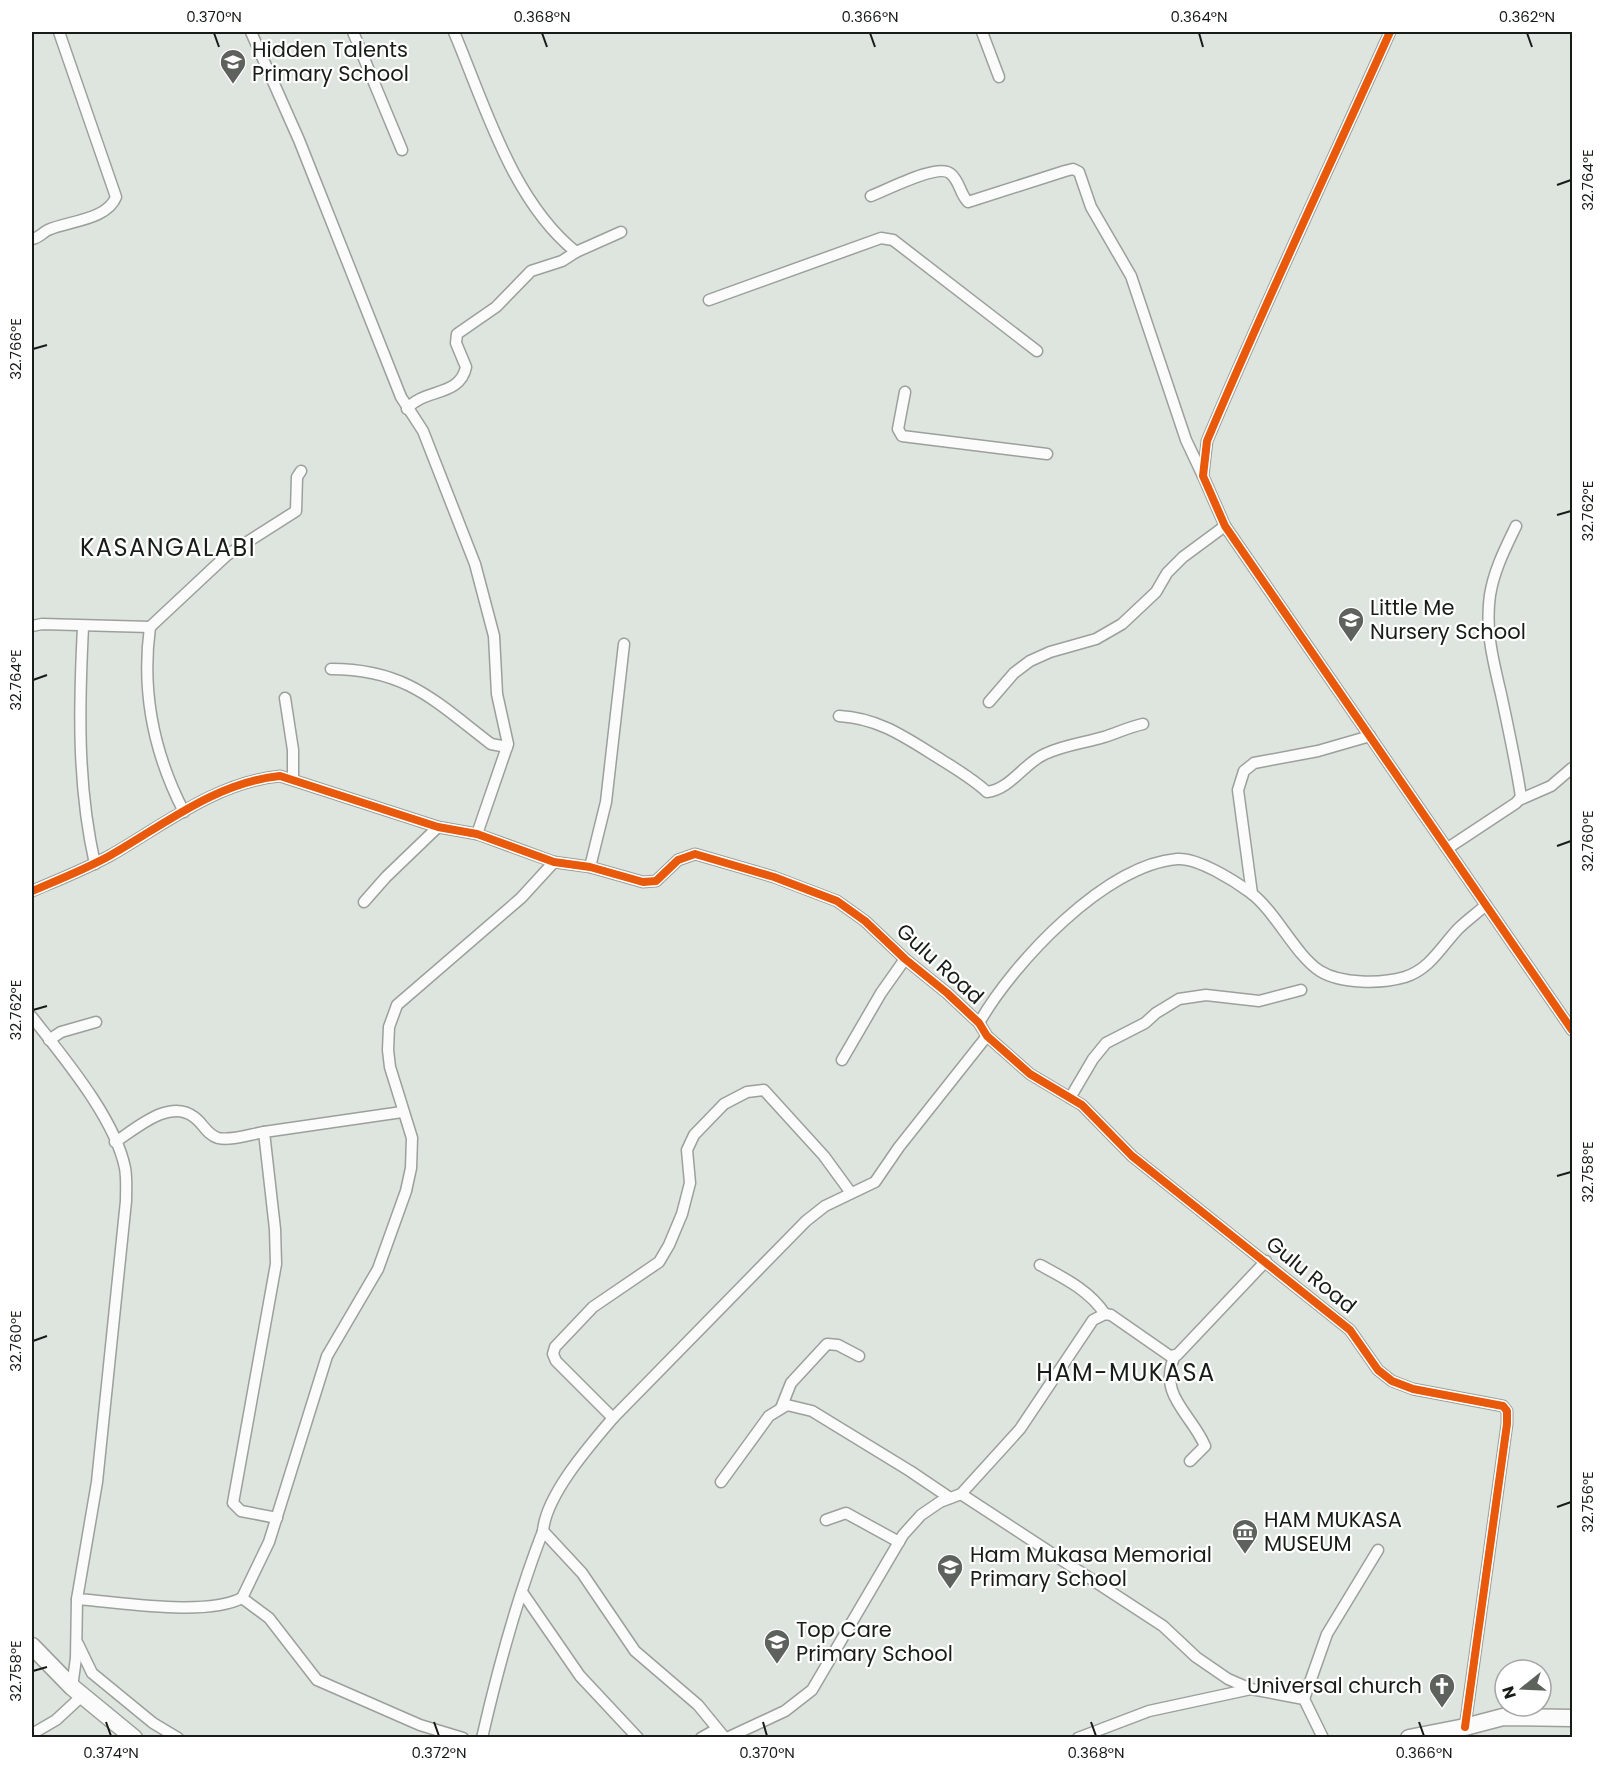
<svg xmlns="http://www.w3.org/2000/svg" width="1604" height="1769" font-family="Poppins,sans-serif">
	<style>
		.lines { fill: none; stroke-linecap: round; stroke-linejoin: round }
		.minor-casing { stroke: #9ca09c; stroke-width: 13 }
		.primary-casing { stroke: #9ca09c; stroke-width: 19 }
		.minor { stroke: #fafbfa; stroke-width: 10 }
		.primary { stroke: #fafbfa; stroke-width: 16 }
		.cycleway-casing { stroke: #fff; stroke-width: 11 }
		.cycleway { stroke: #e8590c; stroke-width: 8 }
		.ticks { fill: none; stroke: #181c18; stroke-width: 2 }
		.labels { text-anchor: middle; stroke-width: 4.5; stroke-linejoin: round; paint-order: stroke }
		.poi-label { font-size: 21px; fill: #181c18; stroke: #fff; text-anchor: start }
		.street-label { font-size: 21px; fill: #181c18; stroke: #fff }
		.quarter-label { font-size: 24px; letter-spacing: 1.5px; fill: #181c18; stroke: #fff }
		.neatline { fill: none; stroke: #181c18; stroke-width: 2 }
		.ticks-label { font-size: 15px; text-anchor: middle; fill: #181c18 }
	</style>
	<rect width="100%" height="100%" fill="#dee4de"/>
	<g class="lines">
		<g class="minor-casing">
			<g id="minor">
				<path d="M251,32L299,140L401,397L423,431L475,564L494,636L497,694L508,744L477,834"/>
				<path d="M353,32L402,150"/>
				<path d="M454,32C485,105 512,201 576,252L621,232"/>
				<path d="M982,32L999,77"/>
				<path d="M1390,32C1329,168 1265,303 1207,441L1203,476L1225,526L1572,1030"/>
				<path d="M871,196C887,190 939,162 951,174C960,182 960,194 968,202L1065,171L1073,169L1079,172L1091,207L1131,276L1186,440L1203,476"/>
				<path d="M32,239C39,238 42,233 48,230C68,221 107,220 116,197L59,32"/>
				<path d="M709,300L881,238L893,240L1037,351"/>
				<path d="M905,392L898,429L902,436L1047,454"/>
				<path d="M407,409C424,388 460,397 466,367L456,343L457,334L496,307L531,271L562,261L576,252"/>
				<path d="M32,626L42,624L150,627L227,555L296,511L297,477L301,471"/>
				<path d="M83,627C79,707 77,785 95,864"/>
				<path d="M150,627C141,693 154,754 184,812"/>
				<path d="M331,669C406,669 435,701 491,744L507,747"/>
				<path d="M285,698L293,750V778"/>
				<path d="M989,702L1014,673L1030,661L1050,652L1096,639L1122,624L1156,592L1167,573L1183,557L1225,526"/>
				<path d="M839,716C878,718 905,737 937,757C954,768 972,778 987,792C1011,789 1024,763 1045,754C1064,745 1084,743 1104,737C1117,733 1129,727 1143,724"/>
				<path d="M1519,800L1551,786L1572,768"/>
				<path d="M1448,848L1516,803L1521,797C1516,763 1508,727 1501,694C1493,660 1485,630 1490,595C1494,570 1505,549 1516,526"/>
				<path d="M590,867L606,802L624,644"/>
				<path d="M32,891C58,880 86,869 111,855C165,824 217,782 280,776L438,827L477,834L554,862L590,867L643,882L656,881L678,860L695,854L774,877L837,901L865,921L905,959L947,993L979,1023L987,1036L1030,1074L1082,1105L1132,1156L1350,1330L1378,1370L1392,1381L1413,1389L1503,1406L1507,1411V1424L1465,1727"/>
				<path d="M1252,894L1238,790L1244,771L1254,763L1318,751L1370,736"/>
				<path d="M364,902L386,877L438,827"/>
				<path d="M32,1017C63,1057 115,1118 125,1168C127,1179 126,1190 126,1201L97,1482L77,1599L76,1658L72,1687"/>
				<path d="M979,1023C1013,963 1105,865 1177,859C1197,857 1235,881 1251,893C1276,912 1296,956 1320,971C1341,984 1381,984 1405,977C1430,969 1441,947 1458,929C1466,921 1477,913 1486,905"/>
				<path d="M49,1040L61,1032L96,1022"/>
				<path d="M842,1060L881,993L905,959"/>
				<path d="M1070,1098L1093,1059L1106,1043L1145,1023L1156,1013L1179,999L1206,995L1259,1001L1301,990"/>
				<path d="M115,1142C136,1129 169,1098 194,1117C203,1123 206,1134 218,1138C231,1141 251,1134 264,1132"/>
				<path d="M1040,1265C1064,1278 1089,1290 1105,1314"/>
				<path d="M1175,1355C1157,1395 1191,1413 1205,1446L1190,1461"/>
				<path d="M781,1408L791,1383L827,1344L838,1345L859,1356"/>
				<path d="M613,1418L556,1361L553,1354L555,1347L593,1307L659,1262L669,1245L682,1214L690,1183L687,1150L694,1135L724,1104L747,1092L764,1090L824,1156L851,1193"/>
				<path d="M721,1482L769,1416L787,1405L812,1411L910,1471L950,1498"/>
				<path d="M961,1494L1163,1626L1196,1657L1228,1679L1251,1689L1304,1699L1323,1738"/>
				<path d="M277,1518L241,1511L233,1503L276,1264L275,1229L264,1132L402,1112"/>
				<path d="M826,1520L846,1513L899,1542"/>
				<path d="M543,1531L582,1573L635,1651L698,1705L725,1738"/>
				<path d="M522,1592L580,1676L638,1738"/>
				<path d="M242,1598L269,1618L317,1680L420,1725L463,1738"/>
				<path d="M77,1599C120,1602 205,1617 242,1598L269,1542L327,1356L378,1269L406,1191L411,1168L412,1138L390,1067L388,1050L389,1027L397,1005L521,898L554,862"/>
				<path d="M78,1644L92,1673L153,1723L178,1738"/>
				<path d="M1304,1699L1327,1634L1378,1550"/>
				<path d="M32,1734L56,1720L83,1695"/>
				<path d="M482,1738C498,1668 517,1598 543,1531C546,1495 590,1445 613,1418L806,1221L825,1206L875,1182L899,1147L987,1036"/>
				<path d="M701,1738L717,1729"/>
				<path d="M727,1738L785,1711L812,1690L903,1535L921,1515L940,1502L961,1494L1020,1429L1093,1320L1105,1314L1111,1315L1170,1356L1177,1355L1266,1261"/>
				<path d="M1078,1738L1149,1711L1251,1689"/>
			</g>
		</g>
		<g class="primary-casing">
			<g id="primary">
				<path d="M32,1646L72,1687L134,1738"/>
				<path d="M1409,1738L1465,1727L1503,1717L1572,1718"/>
			</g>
		</g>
		<use href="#minor" class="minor"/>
		<use href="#primary" class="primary"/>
		<g class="cycleway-casing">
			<g id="cycleway">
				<path d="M1390,32C1329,168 1265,303 1207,441L1203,476L1225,526L1572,1030"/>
				<path d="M32,891C58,880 86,869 111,855C165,824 217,782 280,776L438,827L477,834L554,862L590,867L643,882L656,881L678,860L695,854L774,877L837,901L865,921L905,959L947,993L979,1023L987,1036L1030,1074L1082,1105L1132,1156L1350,1330L1378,1370L1392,1381L1413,1389L1503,1406L1507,1411V1424L1465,1727"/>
			</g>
		</g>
		<use href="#cycleway" class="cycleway"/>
	</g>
	<path class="ticks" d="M214,33L219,47M542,33L547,47M870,33L875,47M1199,33L1203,47M1527,33L1532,47M1557,185L1571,180M33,349L47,345M1557,515L1571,511M33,680L47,675M1557,846L1571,841M33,1010L47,1006M1557,1176L1571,1172M33,1341L47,1336M1557,1507L1571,1502M33,1671L47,1667M106,1722L111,1736M434,1722L439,1736M763,1722L767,1736M1091,1722L1096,1736M1419,1722L1424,1736"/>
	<defs>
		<g id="school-pin" transform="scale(1.35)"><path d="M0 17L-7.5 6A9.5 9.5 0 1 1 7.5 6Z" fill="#5d625d" stroke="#fff"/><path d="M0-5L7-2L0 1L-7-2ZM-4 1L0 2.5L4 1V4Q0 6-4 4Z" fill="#fff"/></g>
		<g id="museum-pin" transform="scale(1.35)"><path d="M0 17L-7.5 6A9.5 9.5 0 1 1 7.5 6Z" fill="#5d625d" stroke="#fff"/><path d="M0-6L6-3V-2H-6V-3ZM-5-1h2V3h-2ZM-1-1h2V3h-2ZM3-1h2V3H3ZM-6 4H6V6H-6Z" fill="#fff"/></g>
		<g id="church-pin" transform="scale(1.35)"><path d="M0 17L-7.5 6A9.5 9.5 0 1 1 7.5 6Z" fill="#5d625d" stroke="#fff"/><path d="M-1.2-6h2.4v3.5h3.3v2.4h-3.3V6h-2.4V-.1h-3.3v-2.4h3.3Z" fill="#fff"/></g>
	</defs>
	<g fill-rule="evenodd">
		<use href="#school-pin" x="233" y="62"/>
		<use href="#school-pin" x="1351" y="620"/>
		<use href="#museum-pin" x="1245" y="1532"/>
		<use href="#school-pin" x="950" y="1567"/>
		<use href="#school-pin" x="777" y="1642"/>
		<use href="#church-pin" x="1442" y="1686"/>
	</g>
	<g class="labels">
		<g class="poi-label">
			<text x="252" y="57">Hidden Talents<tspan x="252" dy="24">Primary School</tspan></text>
			<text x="1370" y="615">Little Me<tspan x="1370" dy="24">Nursery School</tspan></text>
			<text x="1264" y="1527">HAM MUKASA<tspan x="1264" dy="24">MUSEUM</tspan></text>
			<text x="970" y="1562">Ham Mukasa Memorial<tspan x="970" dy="24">Primary School</tspan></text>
			<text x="796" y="1637">Top Care<tspan x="796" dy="24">Primary School</tspan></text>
			<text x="1422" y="1693" text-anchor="end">Universal church</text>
		</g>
		<g class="street-label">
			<text transform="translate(940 964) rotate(42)" y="7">Gulu Road</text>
			<text transform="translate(1311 1275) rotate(39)" y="7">Gulu Road</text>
		</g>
		<g class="quarter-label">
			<text x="168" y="556">KASANGALABI</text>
			<text x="1126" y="1381">HAM-MUKASA</text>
		</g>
	</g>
	<rect width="1604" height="1769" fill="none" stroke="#ffffff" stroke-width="66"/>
	<g transform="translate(1523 1688) rotate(252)"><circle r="28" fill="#ffffff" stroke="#a3a4a3" stroke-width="1.5"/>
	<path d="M0-4.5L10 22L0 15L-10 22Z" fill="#5d625d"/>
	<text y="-9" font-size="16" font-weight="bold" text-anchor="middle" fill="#181c18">N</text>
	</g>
	<rect x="33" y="33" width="1538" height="1703" class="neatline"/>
	<g class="ticks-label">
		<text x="214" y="22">0.370°N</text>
		<text x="542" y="22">0.368°N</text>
		<text x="870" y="22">0.366°N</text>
		<text x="1199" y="22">0.364°N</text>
		<text x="1527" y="22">0.362°N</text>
		<text transform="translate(1588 180) rotate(-90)" y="5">32.764°E</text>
		<text transform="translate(16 349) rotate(-90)" y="5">32.766°E</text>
		<text transform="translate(1588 511) rotate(-90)" y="5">32.762°E</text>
		<text transform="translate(16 680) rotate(-90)" y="5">32.764°E</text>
		<text transform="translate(1588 841) rotate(-90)" y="5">32.760°E</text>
		<text transform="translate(16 1010) rotate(-90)" y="5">32.762°E</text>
		<text transform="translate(1588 1172) rotate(-90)" y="5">32.758°E</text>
		<text transform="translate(16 1341) rotate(-90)" y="5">32.760°E</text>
		<text transform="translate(1588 1502) rotate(-90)" y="5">32.756°E</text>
		<text transform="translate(16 1671) rotate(-90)" y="5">32.758°E</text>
		<text x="111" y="1758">0.374°N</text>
		<text x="439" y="1758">0.372°N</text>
		<text x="767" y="1758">0.370°N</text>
		<text x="1096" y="1758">0.368°N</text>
		<text x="1424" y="1758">0.366°N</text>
	</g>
</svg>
